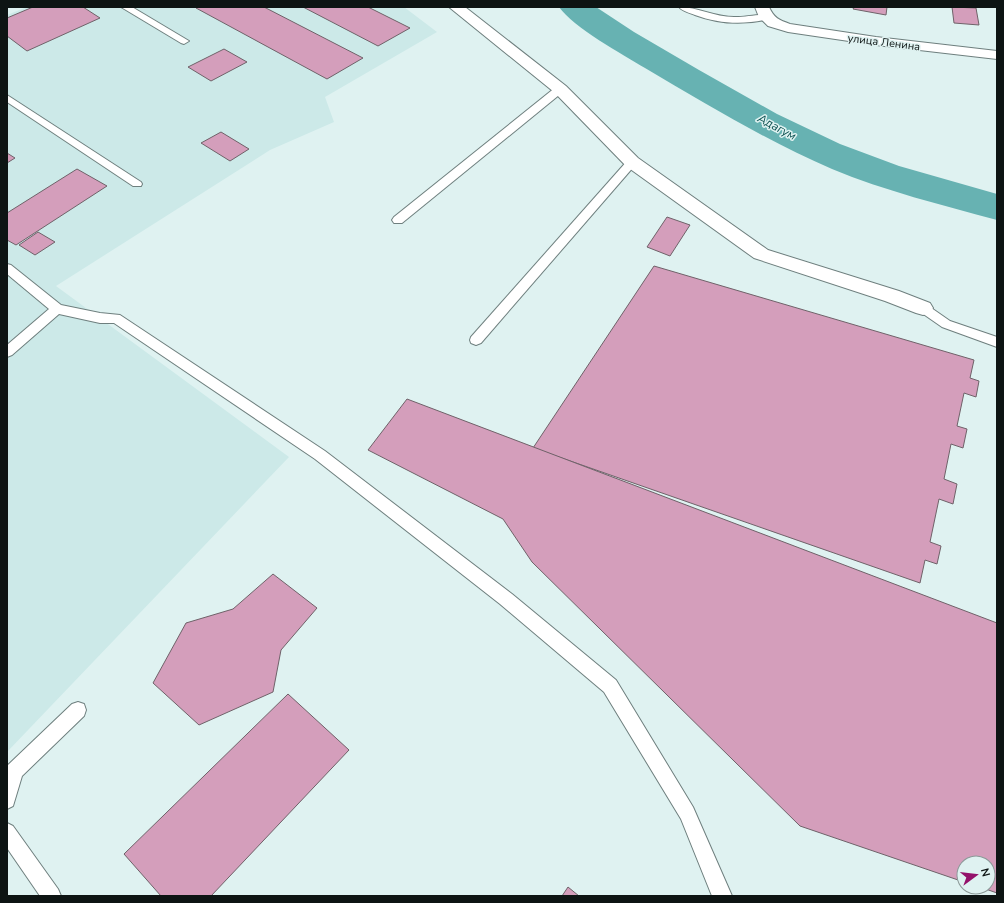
<svg xmlns="http://www.w3.org/2000/svg" width="1004" height="903" font-family="'Nunito Sans',sans-serif">
	<style>
		.built { fill: #cce9e8 }
		.lines { fill: none; stroke-linecap: round; stroke-linejoin: round }
		.river { fill: #67b2b2; fill-rule: evenodd }
		.building { fill: #d49ebb; stroke: #6f6269 }
		.service-casing { stroke: #6e7f7e; stroke-width: 2 }
		.minor-casing { stroke: #6e7f7e; stroke-width: 2 }
		.service { fill: #fff; fill-rule: evenodd }
		.minor { fill: #fff; fill-rule: evenodd }
		.labels { text-anchor: middle; stroke-width: 3; stroke-linejoin: round; paint-order: stroke }
		.far-street-label { font-size: 11px; fill: #0d1413; stroke: #dff2f1 }
		.far-water-label { font-size: 12px; font-style: italic; fill: #0d5151; stroke: #dff2f1 }
	</style>
	<rect width="100%" height="100%" fill="#dff2f1"/>
	<path class="built" d="M27,7H404L437,32L325,97L334,122L270,150L56,286L289,457L7,752V15Z"/>
	<g class="lines">
		<path class="river" d="M559,7H596L634,32L699,70L777,114L840,144L899,166L997,194V220C942,205 885,191 832,169C767,141 706,104 645,68C623,55 573,27 559,7Z"/>
	</g>
	<g class="building">
		<path d="M33,7H83L100,18L27,51L7,36V18Z"/>
		<path d="M198,7H264L363,58L327,79L196,8Z"/>
		<path d="M303,7H368L410,28L378,46Z"/>
		<path d="M854,7H887L886,15L853,9Z"/>
		<path d="M952,7L976,8L979,25L954,23Z"/>
		<path d="M224,49L247,62L211,81L188,67Z"/>
		<path d="M221,132L249,149L230,161L201,143Z"/>
		<path d="M7,153L15,158L7,163Z"/>
		<path d="M77,169L107,186L16,245L7,240V213Z"/>
		<path d="M667,217L690,225L670,256L647,247Z"/>
		<path d="M38,232L55,242L35,255L19,245Z"/>
		<path d="M654,266L974,360L970,378L979,381L976,397L964,393L957,426L967,429L963,448L951,444L944,479L957,484L953,504L939,499L930,542L941,546L937,564L925,560L920,583L533,448Z"/>
		<path d="M407,399L997,623V893L980,887H988V863H964V882L800,826L532,562L503,519L368,450Z"/>
		<path d="M273,574L317,608L281,650L273,692L199,725L153,683L186,623L233,609Z"/>
		<path d="M288,694L349,750L211,896H161L124,854Z"/>
		<path d="M568,887L579,896H562Z"/>
	</g>
	<g class="lines">
		<g class="service-casing">
			<g id="service">
				<path d="M121,7H132L189,41L184,44L181,43Z"/>
				<path d="M679,7C698,7 714,17 734,17C742,18 766,12 771,17L769,19C744,25 719,24 695,15C690,13 682,11 679,7Z"/>
				<path d="M560,86L565,89L564,91L402,223H394L392,220L394,217L556,87Z"/>
				<path d="M7,95L141,182L142,184L141,186H133L7,102Z"/>
				<path d="M632,159L636,160L637,162L636,164L481,343L476,345L471,343L470,340L471,337L628,160Z"/>
				<path d="M7,264L11,265L61,305L100,313L120,315L325,451L512,594L616,680L693,807L732,896H712L681,819L604,692L500,604L315,459L114,323H100L59,314L12,355L7,357V345L49,309L7,274Z"/>
				<path d="M923,304L927,305L950,321L997,337V347L942,327L919,311L917,308L919,305Z"/>
				<path d="M78,702L84,704L86,710L84,716L22,776L13,806L7,809L8,765L72,704Z"/>
				<path d="M7,823L13,826L58,889L61,896H40L7,848Z"/>
			</g>
		</g>
		<g class="minor-casing">
			<g id="minor">
				<path d="M449,7H465L566,86L638,158L768,250L899,291L930,303L933,308L930,313L923,315L916,313L885,301L754,258L626,166L554,92Z"/>
				<path d="M755,7H769C774,18 779,20 790,24L876,37L997,51V59L876,45L788,32L768,26L759,17Z"/>
			</g>
		</g>
		<use href="#service" class="service"/>
		<use href="#minor" class="minor"/>
	</g>
	<g class="labels">
		<g class="far-street-label">
			<text transform="translate(884 42) rotate(7)" y="4">улица Ленина</text>
		</g>
		<g class="far-water-label">
			<text transform="translate(777 127) rotate(28)" y="4">Адагум</text>
		</g>
	</g>
	<rect width="1004" height="903" fill="none" stroke="#0d1413" stroke-width="16"/>
	<g transform="translate(976 875) rotate(75)"><circle r="19" fill="#dff2f1" stroke="#8b9998"/>
	<path d="M0-3L7 15L0 10L-7 15Z" fill="#94126b"/>
	<text y="-6" font-size="11" font-weight="bold" text-anchor="middle" fill="#0d1413">N</text>
	</g>
</svg>
